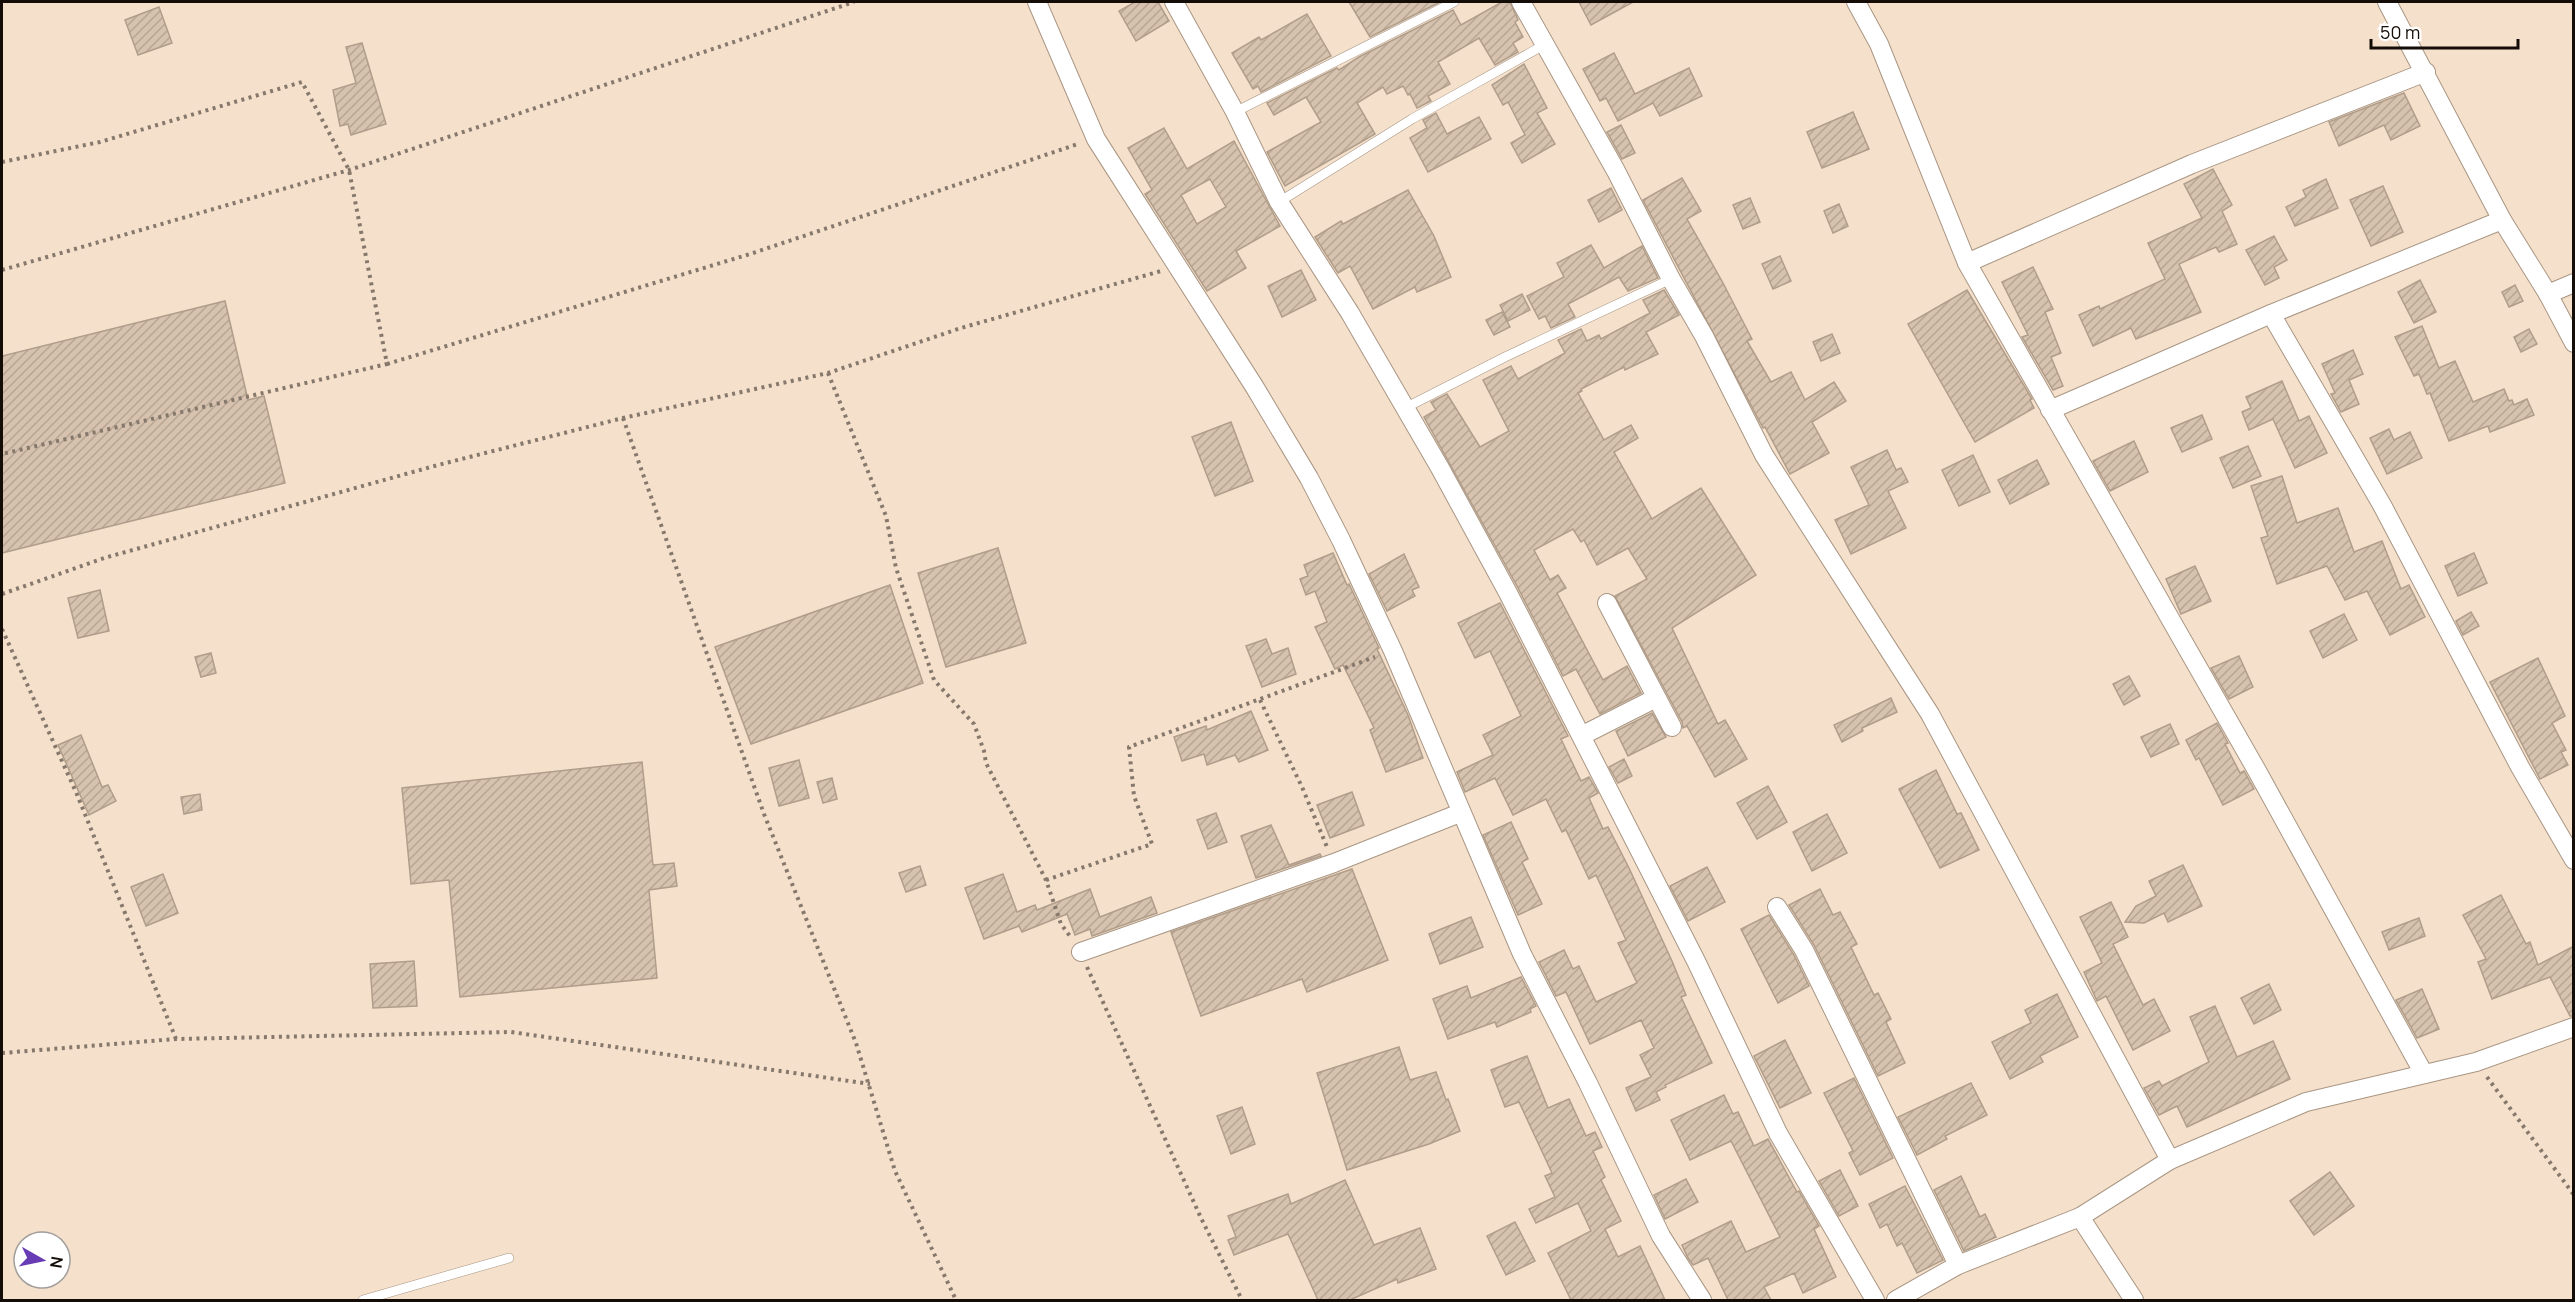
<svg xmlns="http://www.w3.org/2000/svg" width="2575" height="1302" font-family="Manrope,sans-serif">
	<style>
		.building { fill: url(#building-hatch); stroke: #b09d8a; stroke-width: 1.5; fill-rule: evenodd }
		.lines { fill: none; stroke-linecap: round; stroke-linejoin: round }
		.lane-casing { stroke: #a99683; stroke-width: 10 }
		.street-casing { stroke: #a99683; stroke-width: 20 }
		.path { stroke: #86786b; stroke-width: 4; stroke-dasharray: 3 4.5; stroke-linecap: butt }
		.lane { stroke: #fff; stroke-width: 9 }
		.street { stroke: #fff; stroke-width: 18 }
	</style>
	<defs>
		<pattern id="building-hatch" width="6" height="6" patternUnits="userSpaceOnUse" patternTransform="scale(1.5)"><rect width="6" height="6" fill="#d6c2ae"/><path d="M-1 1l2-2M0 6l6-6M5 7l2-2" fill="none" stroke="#b7a694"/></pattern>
	</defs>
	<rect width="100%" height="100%" fill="#f5e0cc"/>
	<g class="building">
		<path d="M1135,2H1158L1169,21L1136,41L1119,11Z"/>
		<path d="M1349,2H1440L1370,37Z"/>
		<path d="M1502,2H1510L1518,20L1515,22L1523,37L1513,43L1518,52L1495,65L1479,38L1438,62L1450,84L1428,96L1431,101L1417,108L1410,94L1408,95L1403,86L1387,94L1383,87L1357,103L1375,134L1285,186L1267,152L1321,122L1306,97L1274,115L1267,103L1337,68L1339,70L1359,57L1453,10L1461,25Z"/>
		<path d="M1579,2H1633L1591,25Z"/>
		<path d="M159,7L172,43L138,55L125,20Z"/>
		<path d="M1307,14L1331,56L1261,92L1258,86L1253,89L1232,53L1259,37L1261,40Z"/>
		<path d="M362,43L386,124L351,135L348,124L340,126L333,90L356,83L346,47Z"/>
		<path d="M1614,53L1635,94L1689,68L1702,96L1660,116L1653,103L1618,121L1606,98L1600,101L1583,69Z"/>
		<path d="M1524,64L1547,108L1537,113L1555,144L1522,163L1511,143L1525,135L1508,102L1503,105L1492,85Z"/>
		<path d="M2404,93L2420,126L2391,140L2384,125L2339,146L2329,122Z"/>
		<path d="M1853,112L1869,149L1822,168L1807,132Z"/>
		<path d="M1436,113L1447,134L1479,117L1491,139L1428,172L1410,138L1427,128L1423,120Z"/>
		<path d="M1621,125L1635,153L1622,159L1607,132Z"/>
		<path d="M1164,128L1187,169L1234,141L1280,226L1236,251L1246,268L1207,291L1145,194L1152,190L1128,148ZM1210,179L1226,207L1197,224L1181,195Z"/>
		<path d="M2213,169L2232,205L2222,211L2237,244L2219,252L2216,247L2179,264L2201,312L2136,339L2131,328L2093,346L2079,315L2099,306L2100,309L2165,279L2148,243L2202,218L2184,184Z"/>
		<path d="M1682,178L1701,211L1687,219L1723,283L1752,339L1747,341L1771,382L1791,372L1805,400L1834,382L1846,401L1812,422L1829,453L1790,474L1765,427L1763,428L1643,200Z"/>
		<path d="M2326,179L2338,208L2295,226L2286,207L2306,197L2303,190Z"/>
		<path d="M2383,186L2403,232L2371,246L2350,200Z"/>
		<path d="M1611,188L1622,210L1599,222L1588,200Z"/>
		<path d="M1408,190L1434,236L1451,277L1417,292L1415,287L1373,309L1350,266L1338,273L1315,237L1341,221L1343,224Z"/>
		<path d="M1750,198L1760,222L1743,229L1733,205Z"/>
		<path d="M1839,204L1848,226L1833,233L1824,211Z"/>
		<path d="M2274,236L2287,260L2274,267L2279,278L2265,285L2246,250Z"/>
		<path d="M1591,245L1604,268L1642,246L1658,278L1628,291L1619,277L1568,304L1575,317L1551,328L1545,316L1539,319L1527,296L1564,277L1557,263Z"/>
		<path d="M1780,256L1791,281L1773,289L1762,264Z"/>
		<path d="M2033,267L2053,309L2045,312L2061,353L2051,357L2063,386L2053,390L2022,337L2028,335L2002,282Z"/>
		<path d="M1301,270L1316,300L1282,317L1268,286Z"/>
		<path d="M2420,280L2436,312L2414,323L2398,292Z"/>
		<path d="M2515,285L2523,301L2509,307L2502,292Z"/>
		<path d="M1664,290L1679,315L1646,332L1658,354L1625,370L1624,367L1581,389L1582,391L1578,393L1604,440L1631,425L1638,438L1614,452L1652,519L1701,488L1756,575L1672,628L1718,724L1725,720L1747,759L1715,777L1687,726L1683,728L1682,722L1615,596L1647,579L1628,548L1597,565L1584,540L1581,542L1573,529L1534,550L1550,580L1558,575L1566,588L1557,593L1603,680L1627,666L1641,693L1600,714L1576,669L1563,676L1517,586L1424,417L1436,410L1431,402L1447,394L1480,447L1509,431L1483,380L1511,366L1518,379L1565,353L1558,340L1581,329L1587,341L1599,335L1601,339L1650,313L1643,300Z"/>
		<path d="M1967,290L2032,399L2030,400L2034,408L1975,442L1908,324Z"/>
		<path d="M1522,294L1530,310L1508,321L1500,305Z"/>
		<path d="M225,301L248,400L264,396L285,483L2,553V356Z"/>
		<path d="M1502,312L1510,327L1494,335L1486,320Z"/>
		<path d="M2422,326L2439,368L2455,361L2473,402L2504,389L2509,401L2512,400L2514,405L2527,399L2534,415L2490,432L2488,426L2449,441L2430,393L2427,394L2419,374L2414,376L2395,337Z"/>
		<path d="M2529,329L2537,344L2521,352L2514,337Z"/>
		<path d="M1832,334L1840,353L1821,361L1813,342Z"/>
		<path d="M2353,350L2363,374L2349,380L2359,404L2341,412L2331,394L2335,393L2322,364Z"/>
		<path d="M2282,381L2299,421L2309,416L2327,453L2295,468L2273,419L2249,430L2242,412L2251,408L2246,397Z"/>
		<path d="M2202,415L2212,439L2182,452L2171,428Z"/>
		<path d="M1231,422L1253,481L1215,496L1192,437Z"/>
		<path d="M2389,429L2394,440L2410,432L2422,458L2387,474L2370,438Z"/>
		<path d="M2134,441L2148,472L2110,491L2093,461Z"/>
		<path d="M2248,446L2261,476L2233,488L2220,458Z"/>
		<path d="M1887,450L1896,470L1901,468L1908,482L1888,491L1906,528L1851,554L1835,520L1869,505L1851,467Z"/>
		<path d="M1973,455L1990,492L1959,506L1942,470Z"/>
		<path d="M2037,460L2049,484L2010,504L1998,480Z"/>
		<path d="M2282,476L2297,523L2338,508L2354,552L2382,541L2401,589L2409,585L2425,617L2390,635L2367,591L2345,600L2327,566L2277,584L2261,538L2268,536L2251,486Z"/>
		<path d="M998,548L1026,643L946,667L918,573Z"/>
		<path d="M1333,553L1347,585L1349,584L1379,648L1377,649L1408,715L1423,758L1386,772L1370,730L1374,728L1360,699L1343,665L1335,669L1315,627L1327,622L1315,591L1306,595L1300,579L1308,576L1304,565Z"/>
		<path d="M2474,553L2487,583L2458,596L2445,566Z"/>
		<path d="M1404,554L1419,587L1412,590L1415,596L1387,611L1369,574Z"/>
		<path d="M2195,566L2211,601L2181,614L2166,579Z"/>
		<path d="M890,585L923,683L751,744L715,647Z"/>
		<path d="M100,590L109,631L78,638L68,598Z"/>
		<path d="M1500,603L1568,736L1561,739L1581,781L1589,777L1598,793L1589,798L1603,829L1608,827L1629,868L1672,961L1686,995L1681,997L1712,1063L1665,1085L1666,1087L1656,1092L1660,1100L1636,1111L1626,1088L1651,1077L1640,1055L1654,1048L1641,1020L1590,1044L1566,992L1556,996L1539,962L1564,950L1573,969L1579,966L1596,1002L1637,983L1618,943L1626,940L1596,875L1589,879L1566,830L1562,832L1546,799L1513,815L1495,778L1465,792L1457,772L1493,755L1483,735L1521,716L1490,651L1475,658L1458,623Z"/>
		<path d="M2471,612L2479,626L2463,635L2456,621Z"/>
		<path d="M2344,614L2357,640L2323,658L2310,631Z"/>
		<path d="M1266,639L1272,654L1288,648L1296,674L1262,687L1246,646Z"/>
		<path d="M211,653L216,673L201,677L195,657Z"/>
		<path d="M2239,656L2253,687L2229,699L2211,668Z"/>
		<path d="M2538,658L2565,716L2552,723L2566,750L2561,752L2568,765L2540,779L2490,682Z"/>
		<path d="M2129,676L2140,696L2124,705L2113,684Z"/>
		<path d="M1891,698L1897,712L1862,728L1863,731L1842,742L1834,725Z"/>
		<path d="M1251,711L1268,750L1239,762L1235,755L1207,765L1204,754L1182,761L1174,737L1206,726L1207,730Z"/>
		<path d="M1652,713L1666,737L1628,756L1616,731Z"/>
		<path d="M2217,723L2228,743L2225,744L2240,773L2244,771L2254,789L2223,805L2199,758L2196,760L2186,740Z"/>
		<path d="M2170,724L2179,744L2151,757L2141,737Z"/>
		<path d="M81,735L102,787L108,785L116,801L89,815L58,745Z"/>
		<path d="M1624,759L1632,776L1618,783L1609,767Z"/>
		<path d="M799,760L809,798L779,806L769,768Z"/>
		<path d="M642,762L653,865L674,863L677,886L649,890L657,978L460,997L449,880L411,884L402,788Z"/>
		<path d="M1936,770L1957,814L1961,813L1979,850L1940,868L1899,789Z"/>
		<path d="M832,778L837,799L823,803L817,782Z"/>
		<path d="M1768,786L1787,822L1757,839L1737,803Z"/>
		<path d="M1352,792L1364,825L1330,838L1317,805Z"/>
		<path d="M200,794L202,810L184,814L181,797Z"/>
		<path d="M1216,813L1227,842L1208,849L1197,820Z"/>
		<path d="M1827,814L1847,853L1812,871L1793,832Z"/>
		<path d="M1511,822L1528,859L1522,862L1542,904L1518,915L1483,835Z"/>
		<path d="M1271,825L1289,865L1320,854L1321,856L1256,878L1241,836Z"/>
		<path d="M2183,865L2202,906L2168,922L2164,913L2144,923L2125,922L2136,906L2156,896L2149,881Z"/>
		<path d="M920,866L926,885L906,892L899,873Z"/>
		<path d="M1707,867L1725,902L1688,921L1670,886Z"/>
		<path d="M1352,869L1388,960L1307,992L1302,979L1201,1016L1171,932Z"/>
		<path d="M163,874L178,913L146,926L131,887Z"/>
		<path d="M1003,874L1017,912L1035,905L1037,910L1090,889L1100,917L1151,897L1157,913L1092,936L1090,929L1075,935L1067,914L1022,932L1019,926L984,939L965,888Z"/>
		<path d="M1820,889L1833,915L1840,912L1857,944L1851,947L1874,995L1878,993L1891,1019L1886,1022L1905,1063L1878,1076L1814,945L1789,905Z"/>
		<path d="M2501,895L2526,944L2530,942L2538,965L2574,946V1016H2570L2550,977L2492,999L2478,962L2486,959L2463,915Z"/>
		<path d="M2111,902L2128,937L2113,944L2143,1005L2154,999L2170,1031L2133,1050L2106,996L2097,1001L2084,972L2102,963L2080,917Z"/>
		<path d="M1769,915L1794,955L1809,986L1778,1003L1741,929Z"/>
		<path d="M1471,917L1483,947L1440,964L1429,934Z"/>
		<path d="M2419,918L2425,936L2389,950L2382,932Z"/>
		<path d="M414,961L417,1006L373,1008L370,964Z"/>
		<path d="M1521,977L1536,1006L1530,1009L1531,1012L1497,1027L1495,1022L1448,1039L1433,999L1467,986L1471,998Z"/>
		<path d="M2269,984L2281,1010L2254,1024L2241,998Z"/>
		<path d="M2422,989L2439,1029L2417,1038L2396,1000Z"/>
		<path d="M2057,994L2078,1037L2040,1056L2043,1062L2010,1079L1992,1042L2031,1023L2025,1010Z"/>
		<path d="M2215,1006L2237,1057L2273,1041L2290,1079L2187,1127L2177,1106L2159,1115L2144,1088L2159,1081L2162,1086L2209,1062L2190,1017Z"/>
		<path d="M1785,1040L1811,1093L1780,1108L1754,1056Z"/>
		<path d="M1399,1047L1410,1080L1436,1072L1446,1100L1448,1099L1460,1131L1429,1144L1347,1170L1317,1073Z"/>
		<path d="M1527,1056L1548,1108L1569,1099L1586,1136L1595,1132L1602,1147L1593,1151L1605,1177L1601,1180L1621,1221L1605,1229L1618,1257L1640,1246L1665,1300H1571L1548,1253L1591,1231L1578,1203L1536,1223L1529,1209L1555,1197L1545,1176L1552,1173L1519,1102L1505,1107L1491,1070Z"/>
		<path d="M1854,1078L1893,1158L1860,1175L1849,1153L1853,1151L1824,1093Z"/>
		<path d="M1971,1083L1987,1115L1945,1136L1947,1139L1917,1155L1898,1117Z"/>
		<path d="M1724,1095L1733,1114L1738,1112L1754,1146L1768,1139L1797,1192L1799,1191L1819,1226L1814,1229L1836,1277L1803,1293L1794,1273L1764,1287L1771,1300H1728L1708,1258L1693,1265L1688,1258L1682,1245L1731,1221L1746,1252L1780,1237L1731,1141L1690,1160L1671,1120Z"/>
		<path d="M1242,1107L1255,1144L1231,1154L1217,1116Z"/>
		<path d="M1840,1170L1858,1206L1839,1216L1819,1181Z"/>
		<path d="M2330,1172L2354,1206L2314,1235L2290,1201Z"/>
		<path d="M1961,1176L1980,1217L1985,1214L1996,1237L1964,1251L1934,1190Z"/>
		<path d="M1686,1179L1698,1202L1665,1219L1654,1195Z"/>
		<path d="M1345,1180L1374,1245L1420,1228L1436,1269L1398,1283L1397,1279L1350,1300H1318L1288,1234L1234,1255L1228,1240L1236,1237L1228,1216L1288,1194L1291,1204Z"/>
		<path d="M1905,1186L1943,1260L1917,1273L1902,1243L1897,1246L1887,1224L1880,1228L1869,1204Z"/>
		<path d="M1515,1222L1535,1261L1506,1275L1487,1236Z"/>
	</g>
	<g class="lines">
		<g class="lane-casing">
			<g id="lane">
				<path d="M1235,112L1454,2"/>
				<path d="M1279,202L1412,119L1544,45"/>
				<path d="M1405,408L1505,357L1671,279"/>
				<path d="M363,1300L509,1258"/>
			</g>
		</g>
		<g class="street-casing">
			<g id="street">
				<path d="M1037,2L1096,139L1254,386L1309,478L1341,540L1393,651L1522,954L1588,1083L1661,1236L1702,1300"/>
				<path d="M1174,2L1235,112L1279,202L1350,313L1440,468L1507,591L1696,961L1778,1133L1875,1300"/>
				<path d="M1521,2L1616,171L1671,279L1704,336L1764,455L1930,714L2170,1160"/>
				<path d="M1856,2L1879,44L1967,263L2256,769L2424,1074"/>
				<path d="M2387,2L2502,220L2548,294L2574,343"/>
				<path d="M1967,263L2192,164L2426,72"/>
				<path d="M2548,294L2574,283"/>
				<path d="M2271,314L2382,505L2520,767L2574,860"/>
				<path d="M2050,410L2271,314L2502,220"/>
				<path d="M1607,603L1672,727"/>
				<path d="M1583,735L1656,698"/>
				<path d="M1777,907L1804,950L1958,1265"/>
				<path d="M1081,952L1334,863L1460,813"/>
				<path d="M2080,1217L2134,1300"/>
				<path d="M1896,1300L1958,1265L2080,1217L2170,1160L2306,1102L2476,1062L2574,1027"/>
			</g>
		</g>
		<g class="path">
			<path d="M2,162L100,142L302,82L349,170L387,364L2,454"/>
			<path d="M2,270L349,170L854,2"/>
			<path d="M387,364L750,254L1078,144"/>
			<path d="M828,373L886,516L896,568L934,680L974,724L984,751L986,763L1046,880L1061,924L1072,939"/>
			<path d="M623,418L764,814L856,1043L895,1171L956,1300"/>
			<path d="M2,594L104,558L438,465L623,418L828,373L961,328L1161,271"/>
			<path d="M2,629L76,792L176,1039"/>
			<path d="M1260,700L1302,787L1327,847"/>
			<path d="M1046,880L1152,844L1134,796L1129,747L1375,657"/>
			<path d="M1087,967L1201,1218L1242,1300"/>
			<path d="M2,1053L176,1039L511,1032L870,1084"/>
			<path d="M2487,1077L2574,1195"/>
		</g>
		<use href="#lane" class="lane"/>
		<use href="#street" class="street"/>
	</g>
	<rect width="2575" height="1302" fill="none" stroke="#140d07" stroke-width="6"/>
	<g transform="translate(42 1260) rotate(99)"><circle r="28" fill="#ffffff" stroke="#a19e9c" stroke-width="1.5"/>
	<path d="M0-4.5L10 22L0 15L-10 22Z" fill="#673cb4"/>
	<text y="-9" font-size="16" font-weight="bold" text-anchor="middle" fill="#140d07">N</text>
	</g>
	<path d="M2371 39v9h147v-9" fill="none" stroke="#140d07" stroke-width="3"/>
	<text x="2380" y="39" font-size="18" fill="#140d07" stroke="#ffffff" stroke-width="4.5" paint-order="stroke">50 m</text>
</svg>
